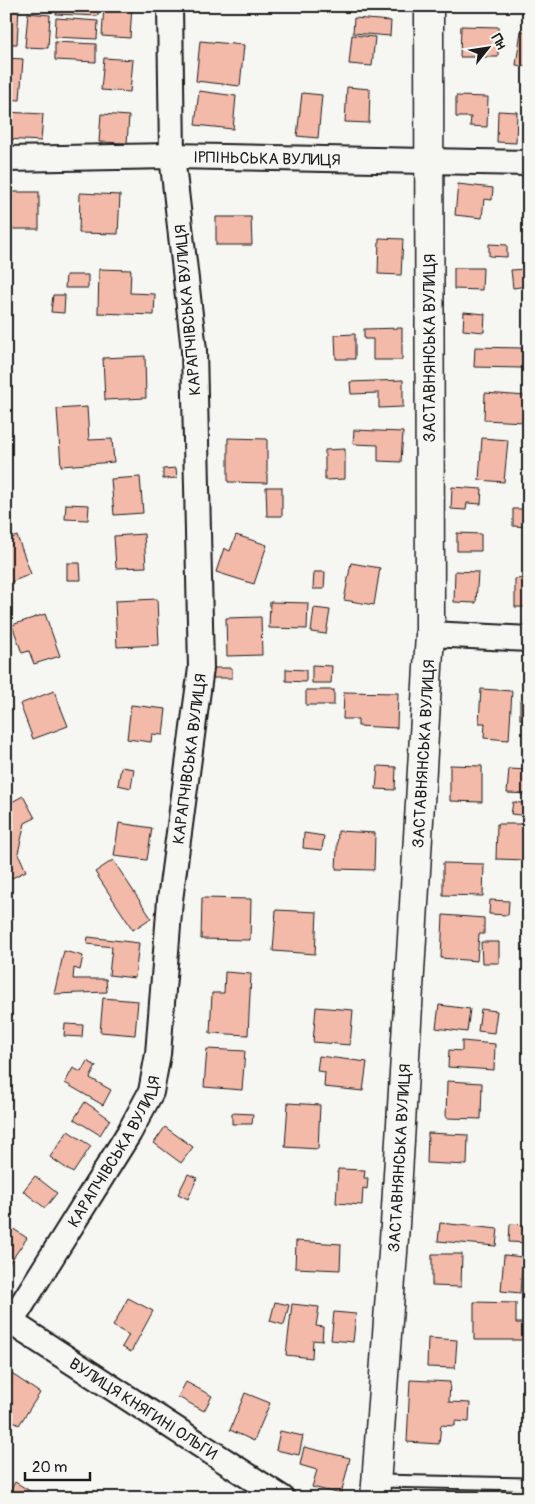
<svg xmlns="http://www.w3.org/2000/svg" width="535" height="1504" font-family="Pangolin,sans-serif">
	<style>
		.building { fill: #f3baa9; stroke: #1c1c1c }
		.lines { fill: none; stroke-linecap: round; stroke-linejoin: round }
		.service-casing { stroke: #1c1c1c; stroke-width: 15 }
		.minor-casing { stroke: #1c1c1c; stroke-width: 28 }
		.tertiary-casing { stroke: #1c1c1c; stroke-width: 31 }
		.service { stroke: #f6f6f2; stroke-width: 11 }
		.minor { stroke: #f6f6f2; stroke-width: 24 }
		.tertiary { stroke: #f6f6f2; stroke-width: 28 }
		.labels { text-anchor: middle; stroke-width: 4.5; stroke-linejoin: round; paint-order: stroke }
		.street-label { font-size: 16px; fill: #1c1c1c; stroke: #f6f6f2 }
	</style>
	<rect width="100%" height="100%" fill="#f6f6f2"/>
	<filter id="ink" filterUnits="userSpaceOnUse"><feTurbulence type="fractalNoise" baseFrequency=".02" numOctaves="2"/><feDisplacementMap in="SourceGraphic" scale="10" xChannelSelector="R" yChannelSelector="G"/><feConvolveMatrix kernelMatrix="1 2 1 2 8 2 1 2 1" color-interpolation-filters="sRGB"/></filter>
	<g filter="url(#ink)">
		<g class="building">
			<path d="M6,6H19L17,44H6Z"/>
			<path d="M57,6H98V16L56,14Z"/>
			<path d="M104,6H132L130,38L102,36Z"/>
			<path d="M28,13L50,15L48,48L25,47Z"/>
			<path d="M56,18L98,21L97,39L55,37Z"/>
			<path d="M354,18L391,21L390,36L353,33Z"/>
			<path d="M461,26L498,27V57H460Z"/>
			<path d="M521,31L529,32V67L516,65Z"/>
			<path d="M352,35L375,37L372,66L349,64Z"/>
			<path d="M200,41L244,45L240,86L196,81Z"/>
			<path d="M55,42L96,44V62L55,60Z"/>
			<path d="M6,58L23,59L20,100L6,99Z"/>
			<path d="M104,58L133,60L130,92L101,90Z"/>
			<path d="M347,87L370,89L369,123L345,122Z"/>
			<path d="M199,91L236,96L233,129L195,125Z"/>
			<path d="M302,93L322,95L318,138L297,136Z"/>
			<path d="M456,96L488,97L487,127L470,126L471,117H456Z"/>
			<path d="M498,111L517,112L516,143L497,142Z"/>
			<path d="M6,112L43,114L41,141L6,139Z"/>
			<path d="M101,114L129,116L127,143L99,142Z"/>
			<path d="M458,184L493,188L492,200L484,199L482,218L455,215Z"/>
			<rect x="6" y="192" width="33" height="37"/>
			<path d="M80,193L120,195L118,234L79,233Z"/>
			<path d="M216,217H251L252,245H216Z"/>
			<path d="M379,238L403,239L401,275L378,274Z"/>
			<path d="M489,244L507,245V257L489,256Z"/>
			<path d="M454,268H483L482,290L454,289Z"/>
			<path d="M99,269L131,270L130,293L155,294L154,315L98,313Z"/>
			<path d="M525,269L527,286L513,288L511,270Z"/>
			<path d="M66,275H88V288H65Z"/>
			<path d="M53,295H65L64,313L51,312Z"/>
			<path d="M464,312L485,314L484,332L463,330Z"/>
			<path d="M402,328V360H373V339H364V329Z"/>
			<path d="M355,334V359H336L335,335Z"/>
			<path d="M475,347L522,348V368L474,367Z"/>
			<path d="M145,356L146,398L105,400L103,358Z"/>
			<path d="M403,380V407L379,408V393L351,394L350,382Z"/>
			<path d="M485,393L526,396L525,422L484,420Z"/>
			<path d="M87,407L89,440L112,439L114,462L61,466L57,409Z"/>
			<path d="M354,430L403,432L401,462L378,461V445L353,444Z"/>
			<path d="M228,438L267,439V483L228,482Z"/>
			<path d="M482,438L508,440L504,482L479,480Z"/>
			<path d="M345,449V479L325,480V450Z"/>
			<path d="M176,468L177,478L163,479V469Z"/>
			<path d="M140,477L143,513L114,515L111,479Z"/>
			<path d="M266,487H282V516H267Z"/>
			<path d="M452,487L482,489L481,504L467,503L466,510L451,509Z"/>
			<path d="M66,504L89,505L88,520L65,519Z"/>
			<path d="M513,509H529V527L513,526Z"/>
			<path d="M457,533L481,534V551H457Z"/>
			<path d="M144,534L146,567L116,568L114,536Z"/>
			<path d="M236,535L267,545L254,584L216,572L224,548L230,551Z"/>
			<path d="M17,536L31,574L6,584V540Z"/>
			<path d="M67,563H80L81,580H67Z"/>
			<path d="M351,563L380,568L374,605L344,600Z"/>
			<path d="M455,571L478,572L476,603L454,602Z"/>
			<path d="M314,572H325L324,589H313Z"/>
			<path d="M529,578V607H515V579Z"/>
			<path d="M157,599L159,645L117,647L115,601Z"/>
			<path d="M270,602L308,603L307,629L269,628Z"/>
			<path d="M314,608L330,610L326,634L311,632Z"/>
			<path d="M45,614L60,656L34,664L29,651L22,653L12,625Z"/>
			<path d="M261,617L262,655L227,656L226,618Z"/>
			<path d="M312,665L332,666L331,683H312Z"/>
			<path d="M209,668H232V678H210Z"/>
			<path d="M286,669L306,670V682L286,681Z"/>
			<path d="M481,689L512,691L509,740L484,738L485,723H479Z"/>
			<rect x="306" y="690" width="28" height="15"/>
			<path d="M54,691L68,726L33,739L20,704Z"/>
			<path d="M344,692L398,693L397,728L358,726V719H343Z"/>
			<rect x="520" y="701" width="9" height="18"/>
			<path d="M131,705L166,709L163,735L152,734L151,742L127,739Z"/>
			<path d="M450,765L482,766V802L450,801Z"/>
			<path d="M378,766L396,767L395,790L376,789Z"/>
			<path d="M121,767L134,769L131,788L118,785Z"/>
			<path d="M509,769L529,770V794L507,793Z"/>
			<path d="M23,796L35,818L25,823L18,853L26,871L6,881V805Z"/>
			<path d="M513,802L529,804V816L511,814Z"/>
			<path d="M119,823L152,828L147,860L114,856Z"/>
			<path d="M497,824H528L527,860L496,859Z"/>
			<path d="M338,831L375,833L374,870L336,869Z"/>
			<path d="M304,833L324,836L322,850L303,848Z"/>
			<path d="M113,860L151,918L133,930L95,872Z"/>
			<path d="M443,863L484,864L483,896L443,895Z"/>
			<path d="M202,898L251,899L250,940L201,939Z"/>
			<path d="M490,900L509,901L508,915L489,914Z"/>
			<path d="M276,910L317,912L315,954L273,951Z"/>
			<path d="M443,915L484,918V934H479L477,961L441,958Z"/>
			<path d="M88,937L139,943L135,978L109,975L112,947L87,944Z"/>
			<path d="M481,942H499V963H482Z"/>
			<path d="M64,951L83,956L80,970L74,968L73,979H106L107,992L54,994Z"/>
			<path d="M225,972L251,974L248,1035L210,1033L212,993H224Z"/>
			<path d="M103,998L138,1001L135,1035L100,1032Z"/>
			<path d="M439,1005L470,1009L467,1032L436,1028Z"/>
			<path d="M316,1007L353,1010L350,1045L313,1042Z"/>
			<path d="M481,1009L497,1011L494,1033L478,1031Z"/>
			<path d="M65,1024L83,1025L82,1037L64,1036Z"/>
			<path d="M462,1041L495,1044L494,1070L448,1067L449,1050L462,1051Z"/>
			<path d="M207,1049L245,1051L242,1090L204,1087Z"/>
			<path d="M319,1056L367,1062L363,1091L324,1087L325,1072L317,1071Z"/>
			<path d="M87,1061L96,1066L90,1078L111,1090L103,1105L65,1083L73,1068L81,1072Z"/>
			<path d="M447,1081L482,1083L481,1119L446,1118Z"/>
			<path d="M85,1102L110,1119L100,1135L74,1119Z"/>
			<path d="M288,1103L320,1105L318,1149L285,1147Z"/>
			<path d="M232,1113L253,1114L252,1124H232Z"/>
			<path d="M165,1127L193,1147L181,1163L154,1143Z"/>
			<path d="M68,1131L91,1146L73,1173L50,1157Z"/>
			<path d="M428,1133L468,1135L467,1165L427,1163Z"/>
			<path d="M338,1169L365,1170L364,1178H368L367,1189L363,1188L362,1205L336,1203Z"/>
			<path d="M188,1174L197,1178L188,1199L178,1194Z"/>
			<path d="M35,1176L57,1193L45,1208L23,1191Z"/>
			<path d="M440,1223L498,1229L496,1246L438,1241Z"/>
			<path d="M6,1224L27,1238L6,1268Z"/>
			<path d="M510,1224L529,1225V1243L509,1242Z"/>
			<path d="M296,1241L341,1244L340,1270L295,1268Z"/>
			<path d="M432,1254H462L461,1287L432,1286Z"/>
			<path d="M504,1255L523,1257L520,1293L501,1291Z"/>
			<path d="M128,1298L153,1311L131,1352L122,1347L129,1335L113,1326Z"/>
			<path d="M275,1302L289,1305L284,1325L270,1321Z"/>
			<path d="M474,1302L516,1303V1323H529V1340H474Z"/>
			<path d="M292,1304L319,1307L316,1326L323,1327L322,1341L313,1340L312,1358L286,1355Z"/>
			<path d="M334,1312L356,1314L353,1342L331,1340Z"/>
			<path d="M428,1338L457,1340L455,1368L427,1367Z"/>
			<path d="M9,1372L40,1393L19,1425L6,1417V1376Z"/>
			<path d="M410,1380L450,1382L449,1402L470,1403L469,1422L455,1421V1426L441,1425L439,1444L407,1442Z"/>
			<path d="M186,1382L212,1396L204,1411L178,1397Z"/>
			<path d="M245,1393L270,1403L254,1441L230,1430Z"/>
			<path d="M280,1431L303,1436L299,1455L276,1450Z"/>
			<path d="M304,1447L350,1458L341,1494L312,1487L317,1470L300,1465Z"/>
			<path d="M15,1482L40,1497L39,1498H6Z"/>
			<path d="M198,1492L206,1498H194Z"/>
		</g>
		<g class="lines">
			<g class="service-casing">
				<path id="service" d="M378,1481L529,1484"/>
			</g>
			<g class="minor-casing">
				<g id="minor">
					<path id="s1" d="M6,159L172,156L529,163"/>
					<path d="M430,634L529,639"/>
					<path id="s2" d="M6,1319L282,1498"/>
					<path id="s3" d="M11,1322L129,1133L151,1092L158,1054L170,900L201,668L194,350L172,156L170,6"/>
				</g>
			</g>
			<g class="tertiary-casing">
				<g id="tertiary">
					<path id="s4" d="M375,1498L395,1225L430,634L429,6"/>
				</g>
			</g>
			<use href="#service" class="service"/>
			<use href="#minor" class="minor"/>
			<use href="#tertiary" class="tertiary"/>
		</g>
	</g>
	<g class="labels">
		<g class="street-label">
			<text dy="6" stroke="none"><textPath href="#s1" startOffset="261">ІРПІНЬСЬКА ВУЛИЦЯ</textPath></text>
			<text transform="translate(187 310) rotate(-95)" y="6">КАРАПЧІВСЬКА ВУЛИЦЯ</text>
			<text transform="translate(429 348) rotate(-90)" y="6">ЗАСТАВНЯНСЬКА ВУЛИЦЯ</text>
			<text dy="6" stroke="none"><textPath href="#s4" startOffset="746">ЗАСТАВНЯНСЬКА ВУЛИЦЯ</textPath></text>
			<text dy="6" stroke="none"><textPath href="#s3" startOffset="605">КАРАПЧІВСЬКА ВУЛИЦЯ</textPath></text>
			<text dy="6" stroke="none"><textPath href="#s3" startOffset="200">КАРАПЧІВСЬКА ВУЛИЦЯ</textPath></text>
			<text dy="6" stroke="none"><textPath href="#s4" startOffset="341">ЗАСТАВНЯНСЬКА ВУЛИЦЯ</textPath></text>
			<text dy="6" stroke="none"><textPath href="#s2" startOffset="164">ВУЛИЦЯ КНЯГИНІ ОЛЬГИ</textPath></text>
		</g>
	</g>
	<rect width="535" height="1504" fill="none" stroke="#f6f6f2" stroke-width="25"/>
	<rect x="12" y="12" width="510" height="1479" fill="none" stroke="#1c1c1c" stroke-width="2" filter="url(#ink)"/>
	<g transform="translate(488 48) rotate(60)" stroke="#f6f6f2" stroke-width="4" paint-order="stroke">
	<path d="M0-4L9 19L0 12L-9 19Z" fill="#1c1c1c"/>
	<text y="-8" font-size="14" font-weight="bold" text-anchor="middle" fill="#1c1c1c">Пн</text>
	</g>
	<path d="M25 1472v8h65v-8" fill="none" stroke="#1c1c1c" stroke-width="2.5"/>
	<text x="32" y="1472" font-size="15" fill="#1c1c1c" stroke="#f6f6f2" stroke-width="4" paint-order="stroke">20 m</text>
</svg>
